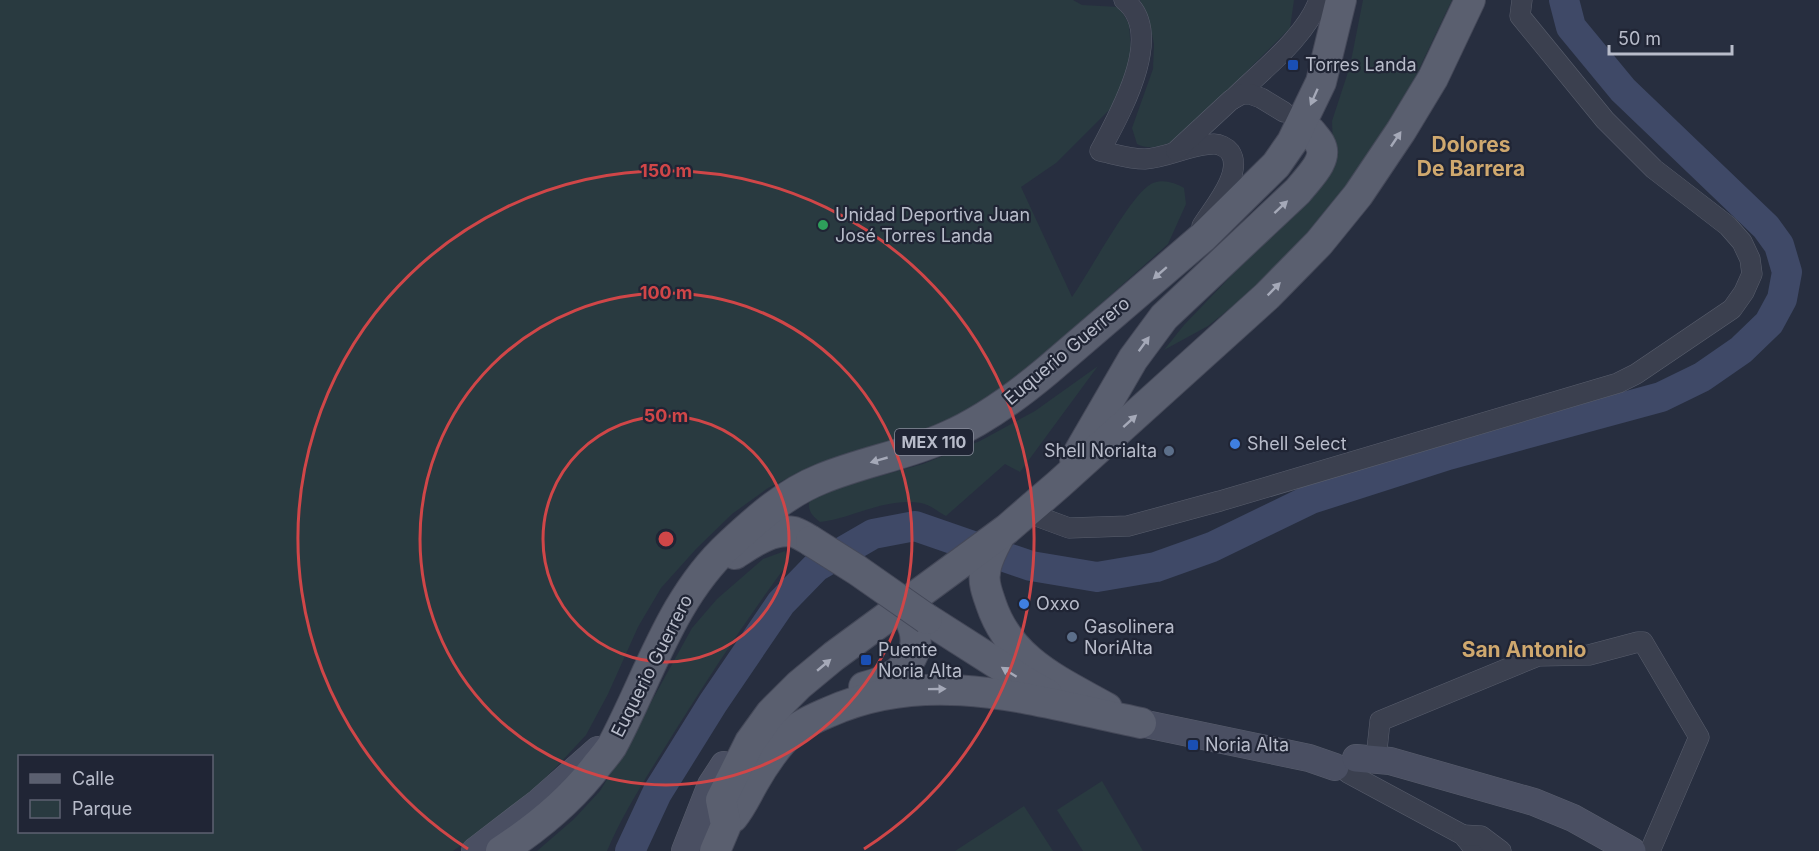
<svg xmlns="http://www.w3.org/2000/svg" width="1819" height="851" font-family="Inter,sans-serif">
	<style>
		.green { fill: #293a40; fill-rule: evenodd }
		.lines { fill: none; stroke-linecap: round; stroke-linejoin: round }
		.river { stroke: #3f4967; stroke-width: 30 }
		.minor-casing { stroke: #595e6d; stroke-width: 21 }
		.secondary-casing { stroke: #595e6d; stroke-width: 28 }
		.primary-casing { stroke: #454959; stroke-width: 32 }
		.minor { stroke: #3b404f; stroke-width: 20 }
		.secondary { stroke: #4a4f62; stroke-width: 27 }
		.primary { stroke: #5a5f6f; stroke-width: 30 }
		.primary-bridge-casing { stroke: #454959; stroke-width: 32; stroke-linecap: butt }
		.primary-bridge { stroke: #5a5f6f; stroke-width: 30 }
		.oneway { fill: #a5a9b8 }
		.ring { fill: none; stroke: #d04648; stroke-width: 3 }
		.transit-dot { fill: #1a4fb4; stroke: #202535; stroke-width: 2 }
		.leisure-dot { fill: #2e9e5b; stroke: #202535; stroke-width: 2 }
		.shop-dot { fill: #3f7fe0; stroke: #202535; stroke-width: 2 }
		.service-dot { fill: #5c6f8a; stroke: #202535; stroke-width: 2 }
		.labels { text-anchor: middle; stroke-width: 4.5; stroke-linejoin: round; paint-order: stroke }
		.shield { fill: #202535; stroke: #8a8f9d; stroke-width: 1.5 }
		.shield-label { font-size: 16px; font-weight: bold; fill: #b8bcca }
		.poi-label { font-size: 18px; fill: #b8bcca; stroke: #202535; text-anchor: start }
		.street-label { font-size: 18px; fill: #b8bcca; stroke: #202535 }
		.quarter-label { font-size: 21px; font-weight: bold; fill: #cfa86e; stroke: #202535 }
		.centre { fill: #d04648; stroke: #202535; stroke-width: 3 }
		.ring-label { font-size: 18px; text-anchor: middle; font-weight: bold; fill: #d04648; stroke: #202535; stroke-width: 4.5; stroke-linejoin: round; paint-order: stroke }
	</style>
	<rect width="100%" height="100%" fill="#272e3f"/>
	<g class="green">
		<path d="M0,0H1073L1082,5L1119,7L1129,24L1131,51L1119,100L1056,163L1021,187L1072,297C1088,275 1133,190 1153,183C1164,179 1175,183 1184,188L1186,204L1168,244L1012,383L984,403L916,434L810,467L768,488L732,514L696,549L661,588L638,627L608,694L586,735L561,762L518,805L453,851H0ZM20,756H212V832H20Z"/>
		<path d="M1140,0H1294L1290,28L1179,139C1165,145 1151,151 1137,144L1132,128L1153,69L1154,44L1149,19Z"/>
		<path d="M1363,0H1452L1400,109L1341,193L1302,241L1252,291L1208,326L1164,350L1184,325L1323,180L1333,146L1332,121L1350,66Z"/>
		<path d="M1098,366L1020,472L1005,464L946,516C938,512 929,504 921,503C885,497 854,518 820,522C811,515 807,510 810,498L826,491L923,464L980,441L1035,411Z"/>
		<path d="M785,551L788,563C748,617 711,673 675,731C651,770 625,809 607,851H537L574,819L600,791L623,753L692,628L717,599L763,559Z"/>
		<path d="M1102,781L1143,851H1083L1057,810Z"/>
		<path d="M1024,806L1053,851H955Z"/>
	</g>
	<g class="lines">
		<path class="river" d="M630,851L657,793L713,703L781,603L816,567L873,534L915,526L1031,566L1097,577L1156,567L1212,547L1311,499L1448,455L1661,397L1702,377L1741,350L1769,323L1782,299L1787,272L1779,245L1766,227L1623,90L1571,27L1564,0"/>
		<g class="minor-casing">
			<g id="minor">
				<path d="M1124,0C1167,33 1119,115 1100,151C1114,154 1130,159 1145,159C1166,158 1192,144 1214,144C1219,144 1226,147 1230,152C1244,173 1213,208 1202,226"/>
				<path d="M1233,99C1261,71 1306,37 1319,0"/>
				<path d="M1176,151L1231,100L1242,94H1250L1261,98L1284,112"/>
				<path d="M1030,509L1039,517L1069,528L1128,526L1220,501L1618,383L1636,374L1732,309L1744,292L1752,274L1750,259L1742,242L1728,226L1654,169L1605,120L1520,16L1522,0"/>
				<path d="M1376,759L1380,721L1538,656L1589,655L1638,642H1643L1699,737L1650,851"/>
				<path d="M1348,773L1463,835L1476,851"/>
				<path d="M1463,835L1481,836L1501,851"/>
			</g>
		</g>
		<g class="secondary-casing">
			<g id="secondary">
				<path d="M1141,723L1309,758L1335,767"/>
				<path d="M1356,758L1390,761L1534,802L1573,818L1632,851"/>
				<path d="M475,851L539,802L598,750"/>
				<path d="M685,851L711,785L724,765"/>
			</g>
		</g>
		<g class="primary-casing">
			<g id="primary">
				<path d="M1075,459L1133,359L1164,317L1298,191C1307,179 1329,160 1320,144C1318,140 1314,136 1311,132"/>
				<path d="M1000,535C994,546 986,560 985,573C983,583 988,595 991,604C1010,661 1059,681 1107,708"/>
				<path d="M735,554C752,543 772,528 794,532C800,534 806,538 811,541"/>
				<path d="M927,619L1032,686L1047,694"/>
				<path d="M864,687C894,680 927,659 912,624"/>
				<path d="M733,817C742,806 747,794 754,782C763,766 779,742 793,731C803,723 817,717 829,712C931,666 1038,702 1141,723"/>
				<path d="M501,851C538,827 572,799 598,764C603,758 608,752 612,746C649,677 671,598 730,544C758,518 786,493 821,479C862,462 906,455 946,437C983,421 1017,396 1048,370L1203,237L1276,165L1292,142L1321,82L1341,0"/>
				<path d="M715,851L726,825L721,800L750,742L771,713L799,685L834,656L1007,529L1059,484L1267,296L1319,243L1358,195L1401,131L1433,78L1470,0"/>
			</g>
		</g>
		<use href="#minor" class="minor"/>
		<use href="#secondary" class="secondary"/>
		<use href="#primary" class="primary"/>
		<g class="primary-bridge-casing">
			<path id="primary-bridge" d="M811,541L857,570L927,619"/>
		</g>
		<use href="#primary-bridge" class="primary-bridge"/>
	</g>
	<defs><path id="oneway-solid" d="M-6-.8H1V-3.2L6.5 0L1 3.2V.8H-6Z" transform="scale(1.5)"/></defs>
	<g class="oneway">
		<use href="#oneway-solid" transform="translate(1314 97) rotate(114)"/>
		<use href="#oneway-solid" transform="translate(1396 139) rotate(-56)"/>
		<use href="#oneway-solid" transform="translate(1281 207) rotate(-43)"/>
		<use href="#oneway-solid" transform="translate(1160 273) rotate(139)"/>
		<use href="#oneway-solid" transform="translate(1274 289) rotate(-45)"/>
		<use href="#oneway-solid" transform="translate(1144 344) rotate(-54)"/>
		<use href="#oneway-solid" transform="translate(1130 421) rotate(-42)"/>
		<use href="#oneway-solid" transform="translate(879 460) rotate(164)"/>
		<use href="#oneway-solid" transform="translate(824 665) rotate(-40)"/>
		<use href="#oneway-solid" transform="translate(1009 672) rotate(-148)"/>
		<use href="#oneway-solid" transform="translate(937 689) rotate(-1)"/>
	</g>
	<g class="ring">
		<circle cx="666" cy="539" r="123"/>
		<circle cx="666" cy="539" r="246"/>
		<path d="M468 849A368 368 0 1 1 864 849"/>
	</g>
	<g class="transit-dot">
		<rect x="1287" y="59" width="12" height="12" rx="3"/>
		<rect x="860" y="654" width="12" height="12" rx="3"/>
		<rect x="1187" y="739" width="12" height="12" rx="3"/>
	</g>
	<circle class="leisure-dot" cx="823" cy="225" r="6"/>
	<g class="shop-dot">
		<circle cx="1235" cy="444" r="6"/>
		<circle cx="1024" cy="604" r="6"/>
	</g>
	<g class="service-dot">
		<circle cx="1169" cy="451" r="6"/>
		<circle cx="1072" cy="637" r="6"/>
	</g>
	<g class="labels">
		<rect class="shield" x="895" y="429" width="78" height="26" rx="4.5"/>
		<g class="shield-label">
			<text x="934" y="448">MEX 110</text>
		</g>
		<g class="poi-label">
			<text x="1305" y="71">Torres Landa</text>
			<text x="835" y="221">Unidad Deportiva Juan<tspan x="835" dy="21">José Torres Landa</tspan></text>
			<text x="1247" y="450">Shell Select</text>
			<text x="1157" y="457" text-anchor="end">Shell Norialta</text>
			<text x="1036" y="610">Oxxo</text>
			<text x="1084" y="633">Gasolinera<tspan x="1084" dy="21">NoriAlta</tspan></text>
			<text x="878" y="656">Puente<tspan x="878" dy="21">Noria Alta</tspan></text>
			<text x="1205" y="751">Noria Alta</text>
		</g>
		<g class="street-label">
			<text transform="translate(1067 351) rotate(-40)" y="6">Euquerio Guerrero</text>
			<text transform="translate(652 666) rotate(-63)" y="6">Euquerio Guerrero</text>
		</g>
		<g class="quarter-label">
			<text x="1471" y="152">Dolores<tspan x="1471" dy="24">De Barrera</tspan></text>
			<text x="1524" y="657">San Antonio</text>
		</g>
	</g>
	<circle cx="666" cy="539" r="9" class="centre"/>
	<g class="ring-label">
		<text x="666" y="177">150 m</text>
		<text x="666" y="299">100 m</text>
		<text x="666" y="422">50 m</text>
	</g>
	<rect x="18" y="755" width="195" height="78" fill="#202535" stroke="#5d6171" stroke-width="1.5"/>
	<rect x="30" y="774" width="30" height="9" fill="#5a5f6f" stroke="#5d6171" stroke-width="1.5"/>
	<text x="72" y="785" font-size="18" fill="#b8bcca">Calle</text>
	<rect x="30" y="800" width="30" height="18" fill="#293a40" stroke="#5d6171" stroke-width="1.5"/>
	<text x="72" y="815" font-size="18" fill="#b8bcca">Parque</text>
	<path d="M1609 45v9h123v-9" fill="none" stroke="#b8bcca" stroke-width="3"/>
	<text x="1618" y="45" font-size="18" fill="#b8bcca" stroke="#202535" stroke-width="4.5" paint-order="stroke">50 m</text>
</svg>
